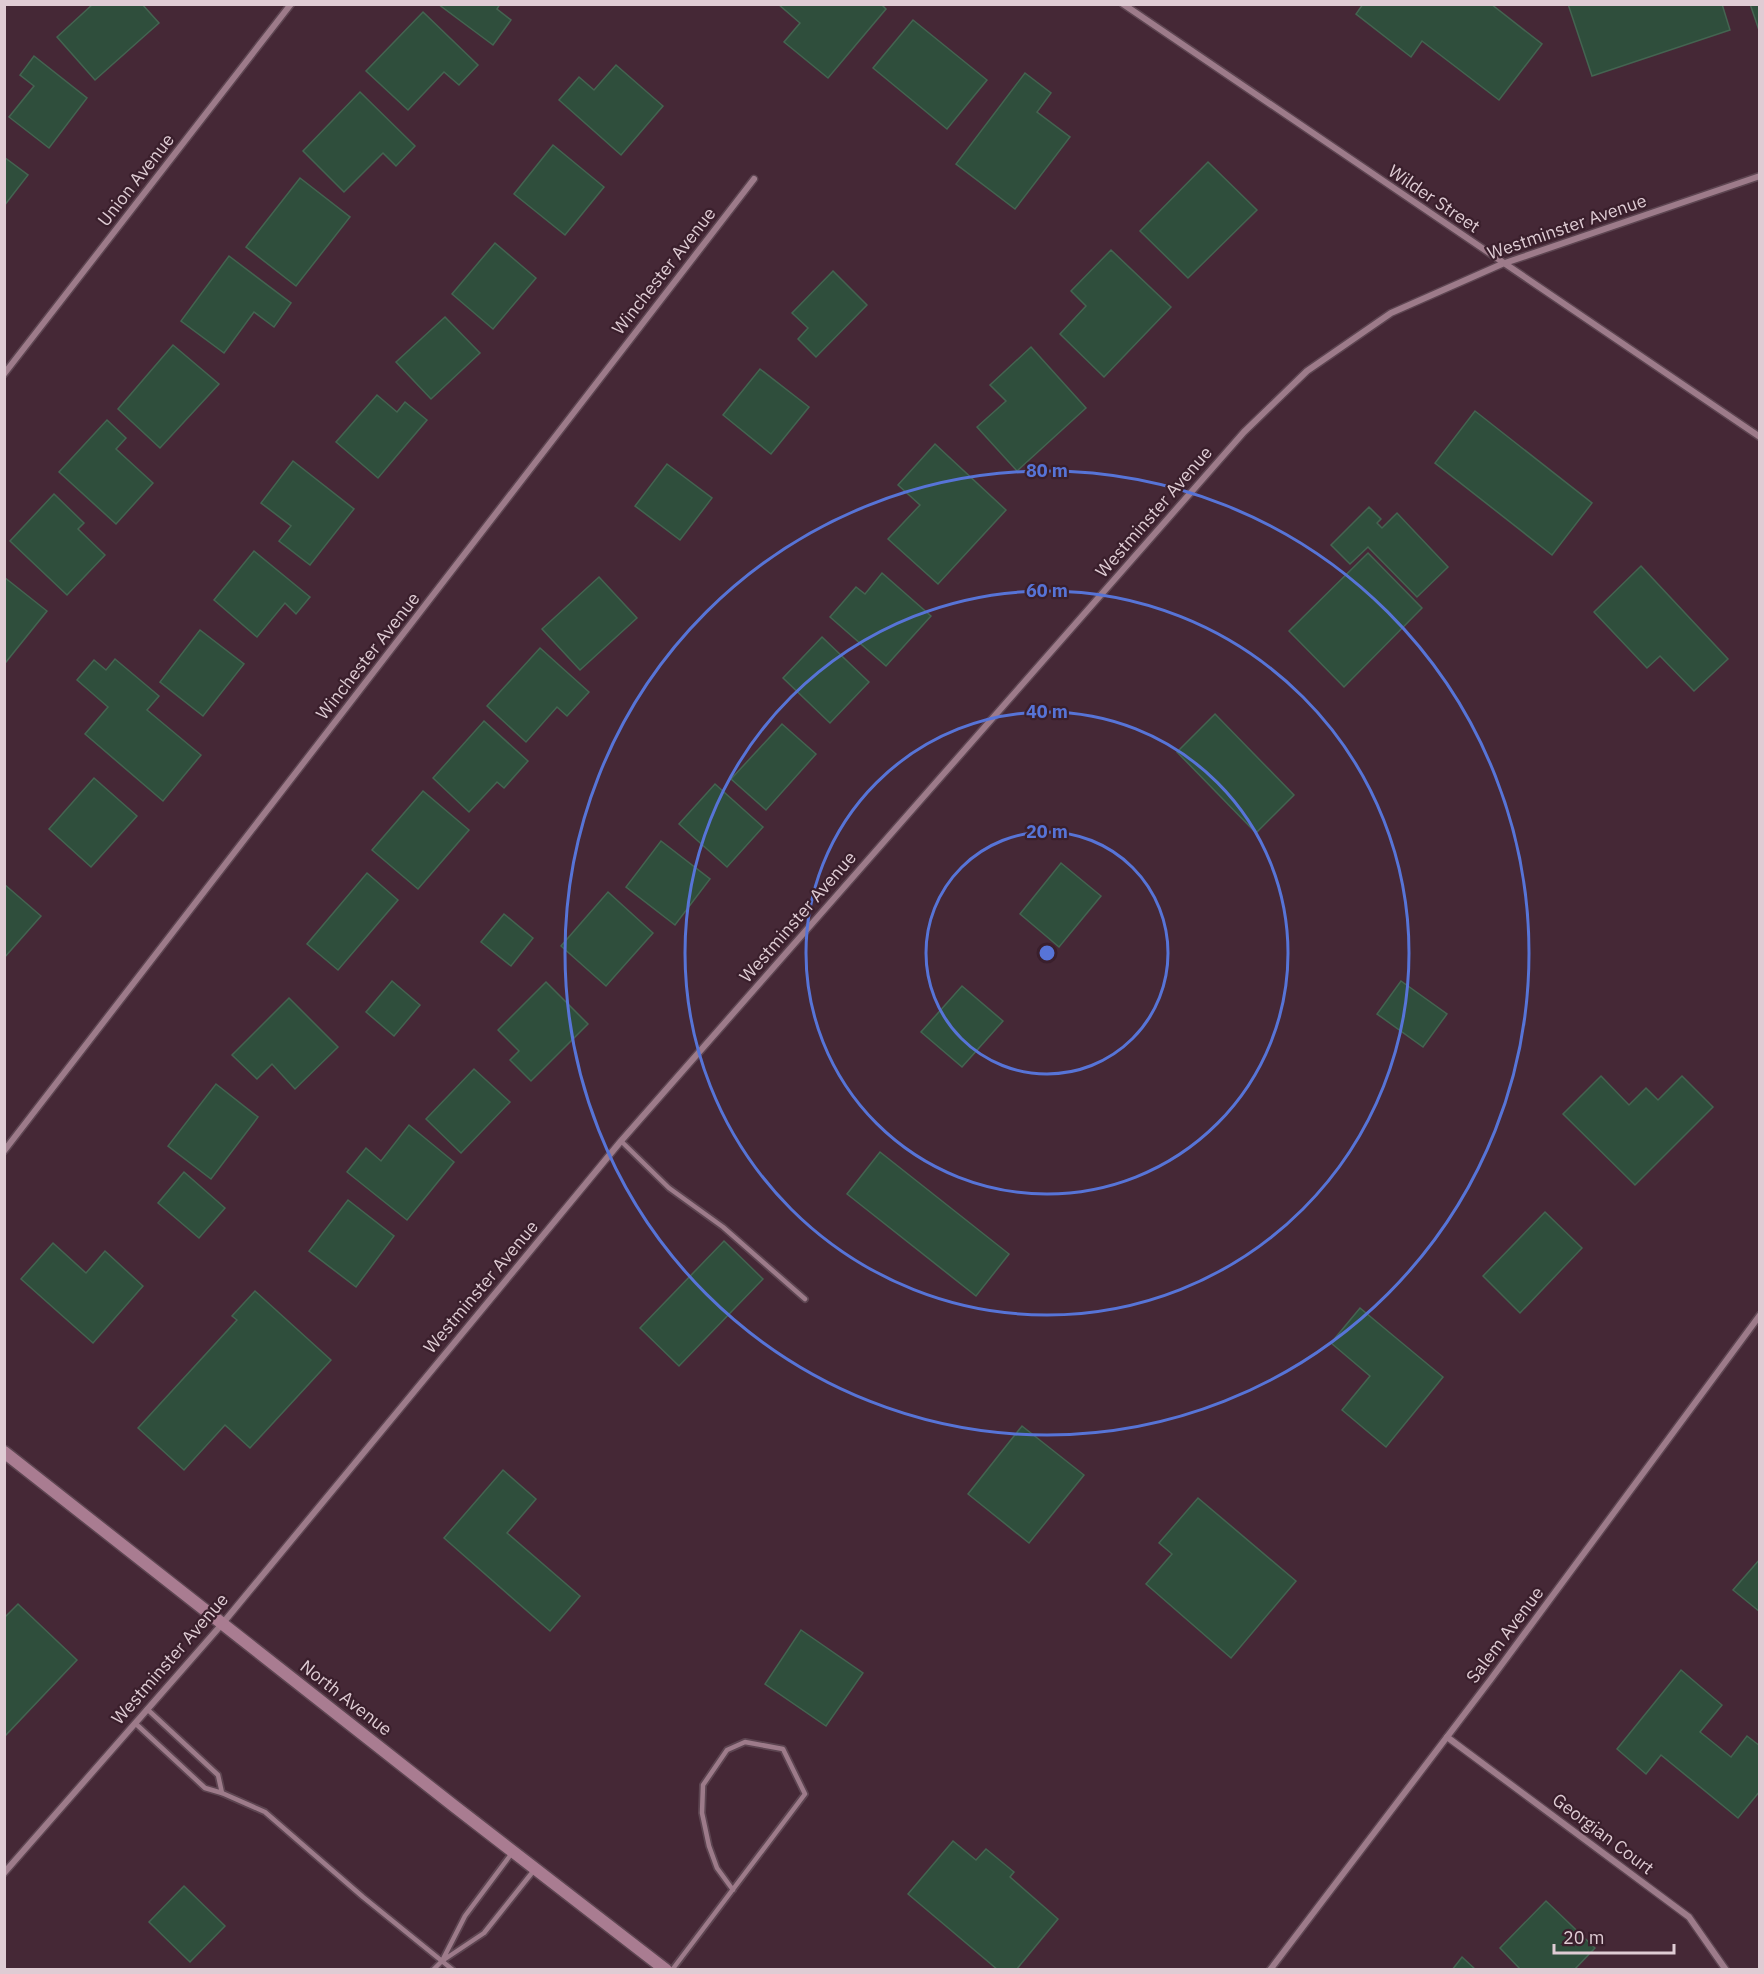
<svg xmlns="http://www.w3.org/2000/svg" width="1764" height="1974" font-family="'IBM Plex Sans',sans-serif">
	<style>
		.building { fill: #2f4e3c; stroke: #446451; stroke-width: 1.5 }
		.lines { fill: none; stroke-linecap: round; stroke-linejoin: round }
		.lane-casing { stroke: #5d4551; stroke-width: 8 }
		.street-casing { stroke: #5d4551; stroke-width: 9 }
		.secondary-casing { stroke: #5d4551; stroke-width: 15 }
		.lane { stroke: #9d7b8a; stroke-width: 4.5 }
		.street { stroke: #9d7b8a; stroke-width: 6 }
		.secondary { stroke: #a97c91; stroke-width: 12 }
		.ring { fill: none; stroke: #5774d7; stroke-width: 3 }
		.labels { text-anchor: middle; stroke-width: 4.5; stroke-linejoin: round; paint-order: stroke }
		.street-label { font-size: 18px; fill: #dfccd4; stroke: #3a1f2c }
		.centre { fill: #5774d7; stroke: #3a1f2c; stroke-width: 3 }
		.ring-label { font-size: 18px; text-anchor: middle; font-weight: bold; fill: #5774d7; stroke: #3a1f2c; stroke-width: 4.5; stroke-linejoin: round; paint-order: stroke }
	</style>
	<rect width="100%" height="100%" fill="#452836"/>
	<g class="building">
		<path d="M93,4H142L159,23L95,80L57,37Z"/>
		<path d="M438,4H500L497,9L511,20L493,45Z"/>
		<path d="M778,4H881L886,9L828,78L784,42L800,23Z"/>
		<path d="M1363,4H1491L1542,44L1499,100L1422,41L1411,57L1356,14Z"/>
		<path d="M1568,4H1722L1730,30L1592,76Z"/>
		<path d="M1750,4H1760V33Z"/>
		<path d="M423,12L478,65L459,85L444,72L408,110L366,71Z"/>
		<path d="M913,20L987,80L947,129L873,68Z"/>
		<path d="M34,56L87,98L49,148L9,117L34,86L20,75Z"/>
		<path d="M616,65L663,106L621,155L559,100L579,77L594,90Z"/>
		<path d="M1025,73L1051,93L1037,112L1070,137L1015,209L956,164Z"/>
		<path d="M360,92L415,146L396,166L383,153L344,192L303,151Z"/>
		<path d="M553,145L604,187L565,235L514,194Z"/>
		<path d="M4,157L28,175L4,206Z"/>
		<path d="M1208,162L1257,210L1188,278L1140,231Z"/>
		<path d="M300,178L350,217L296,286L246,247Z"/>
		<path d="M495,243L536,278L493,329L452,294Z"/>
		<path d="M1111,250L1171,307L1104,377L1060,334L1086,306L1071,291Z"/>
		<path d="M229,256L291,303L274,327L254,312L224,353L181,321Z"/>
		<path d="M833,271L867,305L816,357L798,339L808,328L792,313Z"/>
		<path d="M445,317L480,353L431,399L396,362Z"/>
		<path d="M173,345L219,384L160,448L118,409Z"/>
		<path d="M1031,347L1086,408L1017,471L977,427L1006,401L990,385Z"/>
		<path d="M760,369L809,407L771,454L723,415Z"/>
		<path d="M377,395L397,412L405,402L427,420L378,478L336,442Z"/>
		<path d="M1475,411L1592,503L1552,555L1435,463Z"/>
		<path d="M107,420L126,438L116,449L153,483L116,524L59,472Z"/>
		<path d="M935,444L1006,510L938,584L888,539L920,505L898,485Z"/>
		<path d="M293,461L354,509L310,565L279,541L291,526L261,503Z"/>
		<path d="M667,464L712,498L680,540L635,506Z"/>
		<path d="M54,494L84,523L78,529L105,555L67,595L10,541Z"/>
		<path d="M1369,507L1381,519L1377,523L1382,528L1397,513L1448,567L1417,597L1368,547L1350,564L1331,545Z"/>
		<path d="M254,551L310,597L296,614L285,603L257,637L214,600Z"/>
		<path d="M1368,553L1422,608L1344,687L1289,631Z"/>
		<path d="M1641,566L1728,659L1694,691L1660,656L1647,668L1594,612Z"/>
		<path d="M882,573L931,616L886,666L830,617L856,587L865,594Z"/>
		<path d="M4,577L47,611L6,662L4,661Z"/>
		<path d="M599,577L637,618L580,670L542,629Z"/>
		<path d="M200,630L244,664L203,716L160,682Z"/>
		<path d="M822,637L869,682L830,723L783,678Z"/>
		<path d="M540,648L589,692L567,716L557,707L526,742L487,706Z"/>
		<path d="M115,659L159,696L147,710L201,755L163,801L85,734L108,707L77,680L94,660L106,670Z"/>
		<path d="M1215,714L1294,795L1256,833L1177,752Z"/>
		<path d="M484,721L528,761L504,788L497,782L469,812L433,778Z"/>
		<path d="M782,724L816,754L766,810L731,779Z"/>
		<path d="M94,778L137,816L91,867L49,829Z"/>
		<path d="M715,784L763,827L727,867L679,824Z"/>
		<path d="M423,791L469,830L418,889L372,850Z"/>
		<path d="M661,841L710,879L675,925L626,887Z"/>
		<path d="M1061,863L1101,896L1059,947L1020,914Z"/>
		<path d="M367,873L398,900L338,970L307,944Z"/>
		<path d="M4,884L41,916L4,958Z"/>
		<path d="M608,892L653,933L606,986L561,946Z"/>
		<path d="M504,914L533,938L511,966L481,942Z"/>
		<path d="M392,981L420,1005L394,1036L366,1012Z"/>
		<path d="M1401,981L1447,1014L1423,1047L1377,1014Z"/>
		<path d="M546,982L588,1024L531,1081L510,1060L519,1051L498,1030Z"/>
		<path d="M962,986L1003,1021L962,1067L921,1032Z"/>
		<path d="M289,998L338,1047L295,1089L272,1064L257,1079L232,1055Z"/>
		<path d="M474,1069L510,1102L461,1153L426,1119Z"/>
		<path d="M1601,1076L1629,1105L1646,1088L1658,1100L1682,1076L1713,1107L1635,1185L1563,1114Z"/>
		<path d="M216,1084L258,1117L211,1179L168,1146Z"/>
		<path d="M409,1125L454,1162L407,1220L347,1172L366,1148L381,1161Z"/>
		<path d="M880,1152L1009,1254L976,1296L847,1194Z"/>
		<path d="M184,1172L225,1208L199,1238L158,1203Z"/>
		<path d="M348,1200L394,1236L356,1287L309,1251Z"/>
		<path d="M1545,1212L1582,1248L1520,1313L1483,1276Z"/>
		<path d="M724,1241L763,1279L679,1366L640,1328Z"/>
		<path d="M53,1243L86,1273L105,1251L143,1286L93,1343L21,1279Z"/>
		<path d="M255,1291L331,1360L250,1448L225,1425L184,1470L138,1428L237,1320L232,1316Z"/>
		<path d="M1360,1308L1443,1377L1386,1447L1342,1410L1370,1376L1331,1343Z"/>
		<path d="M1022,1426L1084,1475L1029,1543L968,1494Z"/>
		<path d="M503,1470L536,1499L507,1533L580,1596L550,1631L444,1538Z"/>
		<path d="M1198,1498L1296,1581L1231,1658L1146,1584L1172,1554L1159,1543Z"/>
		<path d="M1760,1559V1612L1733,1590Z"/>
		<path d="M18,1604L77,1660L4,1737V1618Z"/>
		<path d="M801,1630L863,1673L826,1726L765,1684Z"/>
		<path d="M1681,1670L1722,1705L1700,1732L1731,1757L1747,1736L1760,1746V1791L1738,1818L1661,1755L1646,1774L1617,1749Z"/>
		<path d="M953,1841L976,1860L986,1849L1014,1872L1010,1877L1058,1919L1016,1970H998L908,1894Z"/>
		<path d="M184,1886L225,1926L190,1962L149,1922Z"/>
		<path d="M1546,1901L1595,1948L1574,1970H1521L1500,1948Z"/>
		<path d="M1462,1957L1476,1970H1452Z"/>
	</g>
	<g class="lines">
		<g class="lane-casing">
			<g id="lane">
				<path d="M621,1141L669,1188L723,1227L805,1299"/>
				<path d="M135,1723L205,1788L222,1793L218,1775L147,1709"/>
				<path d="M222,1793L265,1812L363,1897L453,1970"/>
				<path d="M512,1853L465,1916L442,1961L484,1933L535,1869"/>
				<path d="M433,1970L442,1961"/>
				<path d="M672,1970L805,1794L783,1749L745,1742L727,1750L703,1785L702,1813L709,1846L717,1868L733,1890"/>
			</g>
		</g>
		<g class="street-casing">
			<g id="street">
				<path d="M1123,4L1760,437"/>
				<path d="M4,374L291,4"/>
				<path d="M4,1151L754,179"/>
				<path d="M1447,1737L1689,1917L1726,1970"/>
				<path d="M4,1873L223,1623L621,1141L1244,432L1307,371L1391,313L1502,264L1760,176"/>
				<path d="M1270,1970L1491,1679L1760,1315"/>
			</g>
		</g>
		<g class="secondary-casing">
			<path id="secondary" d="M4,1452L454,1806L666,1970"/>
		</g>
		<use href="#lane" class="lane"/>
		<use href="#street" class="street"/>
		<use href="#secondary" class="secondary"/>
	</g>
	<g class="ring">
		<circle cx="1047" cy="953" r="121"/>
		<circle cx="1047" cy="953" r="241"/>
		<circle cx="1047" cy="953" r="362"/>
		<circle cx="1047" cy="953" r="482"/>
	</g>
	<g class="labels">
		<g class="street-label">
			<text transform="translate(136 180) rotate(-52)" y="6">Union Avenue</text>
			<text transform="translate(1434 199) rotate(34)" y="6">Wilder Street</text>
			<text transform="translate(1567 227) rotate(-19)" y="6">Westminster Avenue</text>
			<text transform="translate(664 271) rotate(-52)" y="6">Winchester Avenue</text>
			<text transform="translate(1154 512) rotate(-49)" y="6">Westminster Avenue</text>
			<text transform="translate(368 656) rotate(-52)" y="6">Winchester Avenue</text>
			<text transform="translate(798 917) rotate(-49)" y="6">Westminster Avenue</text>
			<text transform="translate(481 1287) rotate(-50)" y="6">Westminster Avenue</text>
			<text transform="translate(1505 1635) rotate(-53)" y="6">Salem Avenue</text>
			<text transform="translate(170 1659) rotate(-49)" y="6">Westminster Avenue</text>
			<text transform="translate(346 1698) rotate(38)" y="6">North Avenue</text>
			<text transform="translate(1603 1834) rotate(37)" y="6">Georgian Court</text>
		</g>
	</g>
	<circle cx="1047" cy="953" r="9" class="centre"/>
	<g class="ring-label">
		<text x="1047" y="477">80 m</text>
		<text x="1047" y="597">60 m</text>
		<text x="1047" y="718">40 m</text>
		<text x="1047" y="838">20 m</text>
	</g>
	<rect width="1764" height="1974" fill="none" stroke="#dfccd4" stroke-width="12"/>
	<path d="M1554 1944v9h120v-9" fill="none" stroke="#dfccd4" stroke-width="3"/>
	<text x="1563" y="1944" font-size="18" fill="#dfccd4" stroke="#3a1f2c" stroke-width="4.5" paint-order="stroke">20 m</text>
</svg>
